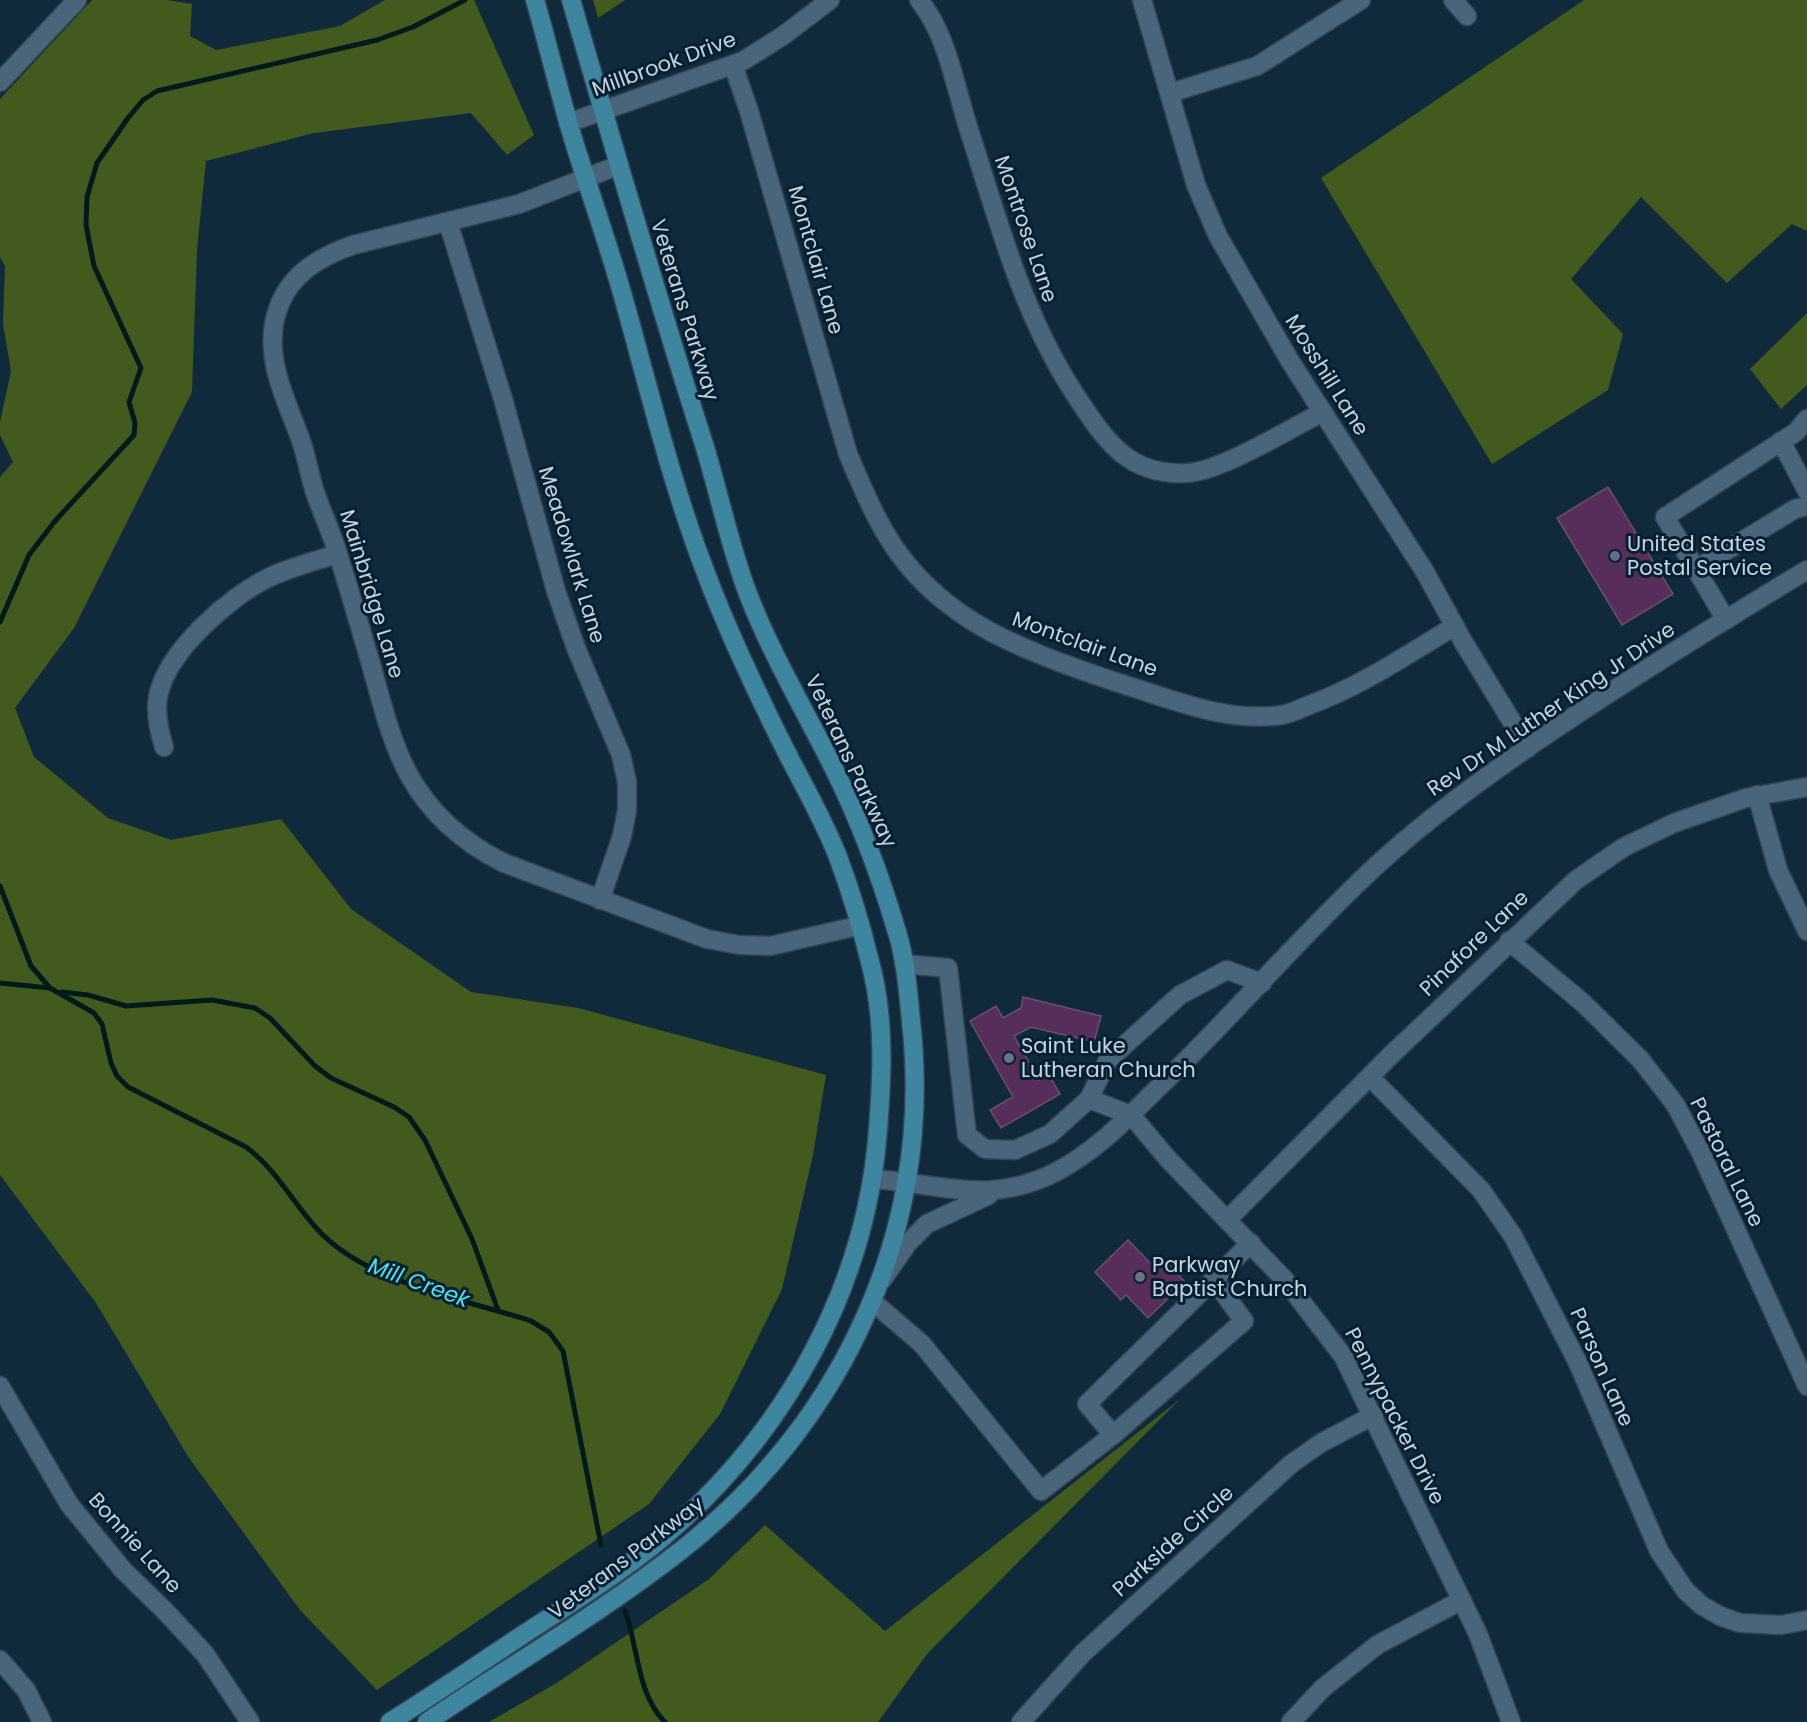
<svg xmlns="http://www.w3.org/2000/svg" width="1807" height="1722" font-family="Poppins,sans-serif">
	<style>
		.forest { fill: #435a1f }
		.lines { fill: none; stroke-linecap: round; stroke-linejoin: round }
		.stream { stroke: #001a1a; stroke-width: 5 }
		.building { fill: #572d59; stroke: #685169; stroke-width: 1.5 }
		.minor-casing { stroke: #334454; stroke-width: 21 }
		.major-casing { stroke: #334454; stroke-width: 21 }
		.minor { stroke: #4a657a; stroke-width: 18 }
		.major { stroke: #3e85a0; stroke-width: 18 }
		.service-dot { fill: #5c6f8a; stroke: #062032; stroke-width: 2 }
		.worship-dot { fill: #6b7280; stroke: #062032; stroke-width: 2 }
		.labels { text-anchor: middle; stroke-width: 6; stroke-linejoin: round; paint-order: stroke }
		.street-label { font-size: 21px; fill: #c5d3e0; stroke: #062032 }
		.poi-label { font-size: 21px; fill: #c5d3e0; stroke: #062032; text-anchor: start }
		.water-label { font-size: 22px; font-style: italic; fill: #53e0e3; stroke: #062032 }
	</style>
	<rect width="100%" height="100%" fill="#102a3c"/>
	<g class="forest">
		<path d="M92,0H167L192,4L190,36L216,50L340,26L385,0H474L534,135L507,155L471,113L314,133L206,161L197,249L192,392L74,628L15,708L34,757L108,818L171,840L281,819L351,909L471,992L578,1008L826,1075L813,1155L782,1289L720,1414L649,1504L377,1690L300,1610L189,1458L96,1303L0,1175V477L13,462L0,435V422L11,371L3,324L5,266L0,257V99Z"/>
		<path d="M593,0H625L598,18Z"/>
		<path d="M1584,0H1807V231L1792,224L1727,283L1641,197L1571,279L1623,334L1608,390L1492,464L1321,178Z"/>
		<path d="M1807,313V385L1781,409L1750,369Z"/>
		<path d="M1179,1400L927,1654L878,1722H489L555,1684L709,1579L765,1525L885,1631Z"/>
	</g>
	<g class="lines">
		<g class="stream">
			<path d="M0,622L29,555L55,521L134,435L135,423L129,402L141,368L94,266L86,225L87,197L97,163L128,118L143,100L157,91L377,40L413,27L465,0"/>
			<path d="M0,886L31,966L50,988"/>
			<path d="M0,983L50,988L94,1013L102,1024L111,1063L117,1076L128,1087L246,1147C278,1171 291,1201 318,1230C367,1283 464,1299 531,1321L549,1332L563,1351L601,1545"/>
			<path d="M62,992L88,995L126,1006L212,1000L255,1008L270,1018L315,1066L331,1078L394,1107L409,1117L425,1140L472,1239L498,1310"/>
			<path d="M625,1611C638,1646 637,1695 665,1722"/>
		</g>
	</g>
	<g class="building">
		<path d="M1608,487L1673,594L1622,625L1557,518Z"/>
		<path d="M1023,997L1101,1016L1094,1042L1031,1027L1014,1036L1039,1080L1049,1075L1060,1094L1001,1128L990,1110L1013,1097L970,1021L996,1006L1003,1018L1021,1008Z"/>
		<path d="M1128,1240L1154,1267L1163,1258L1185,1282L1148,1318L1126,1295L1121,1300L1095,1272Z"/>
	</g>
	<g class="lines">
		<g class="minor-casing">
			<g id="minor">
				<path d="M919,0C948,36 955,87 969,130C1000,226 1023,318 1080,402C1108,444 1131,476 1187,473C1222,471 1289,429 1323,412"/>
				<path d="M1142,0L1196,185L1218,236L1290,361L1425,572L1464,643L1528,748"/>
				<path d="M1453,0L1467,16"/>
				<path d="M733,65L749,111L848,454C865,494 882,536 911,569C932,594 964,618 993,633C1033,654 1076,669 1119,683C1171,699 1226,723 1282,715C1292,713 1302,708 1312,704C1363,685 1408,654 1455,626"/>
				<path d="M0,82L77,0"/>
				<path d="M1170,93L1257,66L1361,0"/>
				<path d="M568,123L743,61L784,35L830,0"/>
				<path d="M619,165L519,204L353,245C313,259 282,280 274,324C267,364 287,402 300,438C307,456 309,476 316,495C323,515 332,534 338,554C350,592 361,630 372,668C382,704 391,742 409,775C431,815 464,843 504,863L707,939L740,945L770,946L858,926"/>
				<path d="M448,222L503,399L556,591L576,648L621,755L627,782V810L622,836L600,900"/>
				<path d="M1781,441L1807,491"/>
				<path d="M1696,569L1795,509L1807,506"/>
				<path d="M1726,620L1665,517L1796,432L1807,419"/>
				<path d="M164,747C159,731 155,714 158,697C166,652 229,597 268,578C290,567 315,561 338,554"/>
				<path d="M1757,795L1778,870L1807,931"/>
				<path d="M1509,941L1583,1003L1640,1059L1675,1104L1701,1153L1807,1386"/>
				<path d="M904,964L948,968L967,1135L985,1149L1015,1150L1050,1134L1089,1099L1108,1060L1180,995L1227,970L1262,983"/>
				<path d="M1370,1077L1481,1190L1513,1236L1578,1363L1659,1551L1685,1590L1701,1605L1720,1616L1740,1623L1781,1625L1807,1620"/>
				<path d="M1089,1099L1131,1115L1168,1159L1284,1279L1343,1356L1478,1634L1511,1722"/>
				<path d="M872,1179C940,1183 987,1206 1054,1173C1097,1151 1127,1118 1161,1085C1235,1014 1301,935 1377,865C1427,819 1481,780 1537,741C1625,681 1716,625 1807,570"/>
				<path d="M1227,1220L1389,1057L1576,880L1624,847L1674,823L1746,798L1807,787"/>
				<path d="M882,1280L908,1243L927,1224L989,1195"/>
				<path d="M873,1302L922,1344L1041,1491L1113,1435L1087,1404L1251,1243"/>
				<path d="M0,1386L69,1504L123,1570L165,1611L205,1654L250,1722"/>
				<path d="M1113,1435L1244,1321L1215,1281"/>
				<path d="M0,1660L26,1690L42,1722"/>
				<path d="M1021,1722L1083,1653L1291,1464L1321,1443L1374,1415"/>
				<path d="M1291,1722L1323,1688L1377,1645L1462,1600"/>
			</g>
		</g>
		<g class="major-casing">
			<g id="major">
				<path d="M390,1722C435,1694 479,1664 524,1634C576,1600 632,1566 678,1524C788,1425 863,1289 877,1141C882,1083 886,1020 870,962C862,929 850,889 838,857C821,813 796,773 776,731C751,680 727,629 707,576C673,489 651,397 626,307C611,252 592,199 575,145C560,97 549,48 535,0"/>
				<path d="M427,1722C513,1664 603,1612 684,1548C845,1420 934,1227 911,1021C908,991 906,961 897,932C881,878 861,824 836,773C807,714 772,656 748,594C729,544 719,492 703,441C656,295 614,147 571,0"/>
			</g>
		</g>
		<use href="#minor" class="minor"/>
		<use href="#major" class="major"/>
	</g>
	<circle class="service-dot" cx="1615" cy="556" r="6"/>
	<g class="worship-dot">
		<circle cx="1009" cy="1058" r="6"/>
		<circle cx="1140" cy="1277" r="6"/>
	</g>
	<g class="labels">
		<g class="street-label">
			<text transform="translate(664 64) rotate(-20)" y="7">Millbrook Drive</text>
			<text transform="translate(1026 229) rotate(71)" y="7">Montrose Lane</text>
			<text transform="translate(816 260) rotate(74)" y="7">Montclair Lane</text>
			<text transform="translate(685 310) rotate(73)" y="7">Veterans Parkway</text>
			<text transform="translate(1327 375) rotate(58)" y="7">Mosshill Lane</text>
			<text transform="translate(572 555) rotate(73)" y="7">Meadowlark Lane</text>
			<text transform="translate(372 594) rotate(73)" y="7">Mainbridge Lane</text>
			<text transform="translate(1085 644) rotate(20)" y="7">Montclair Lane</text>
			<text transform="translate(1551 709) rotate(-34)" y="7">Rev Dr M Luther King Jr Drive</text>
			<text transform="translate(851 761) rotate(65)" y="7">Veterans Parkway</text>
			<text transform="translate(1474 943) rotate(-44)" y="7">Pinafore Lane</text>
			<text transform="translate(1727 1162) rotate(64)" y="7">Pastoral Lane</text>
			<text transform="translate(1602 1367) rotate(66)" y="7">Parson Lane</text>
			<text transform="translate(1395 1416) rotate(63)" y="7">Pennypacker Drive</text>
			<text transform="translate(1173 1541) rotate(-42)" y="7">Parkside Circle</text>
			<text transform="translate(135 1543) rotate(48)" y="7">Bonnie Lane</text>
			<text transform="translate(626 1558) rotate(-37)" y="7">Veterans Parkway</text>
		</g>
		<g class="poi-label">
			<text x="1627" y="551">United States<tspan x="1627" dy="24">Postal Service</tspan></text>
			<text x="1021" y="1053">Saint Luke<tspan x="1021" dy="24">Lutheran Church</tspan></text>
			<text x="1152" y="1272">Parkway<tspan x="1152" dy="24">Baptist Church</tspan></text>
		</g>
		<g class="water-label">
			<text transform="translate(419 1282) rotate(20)" y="8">Mill Creek</text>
		</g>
	</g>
</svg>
